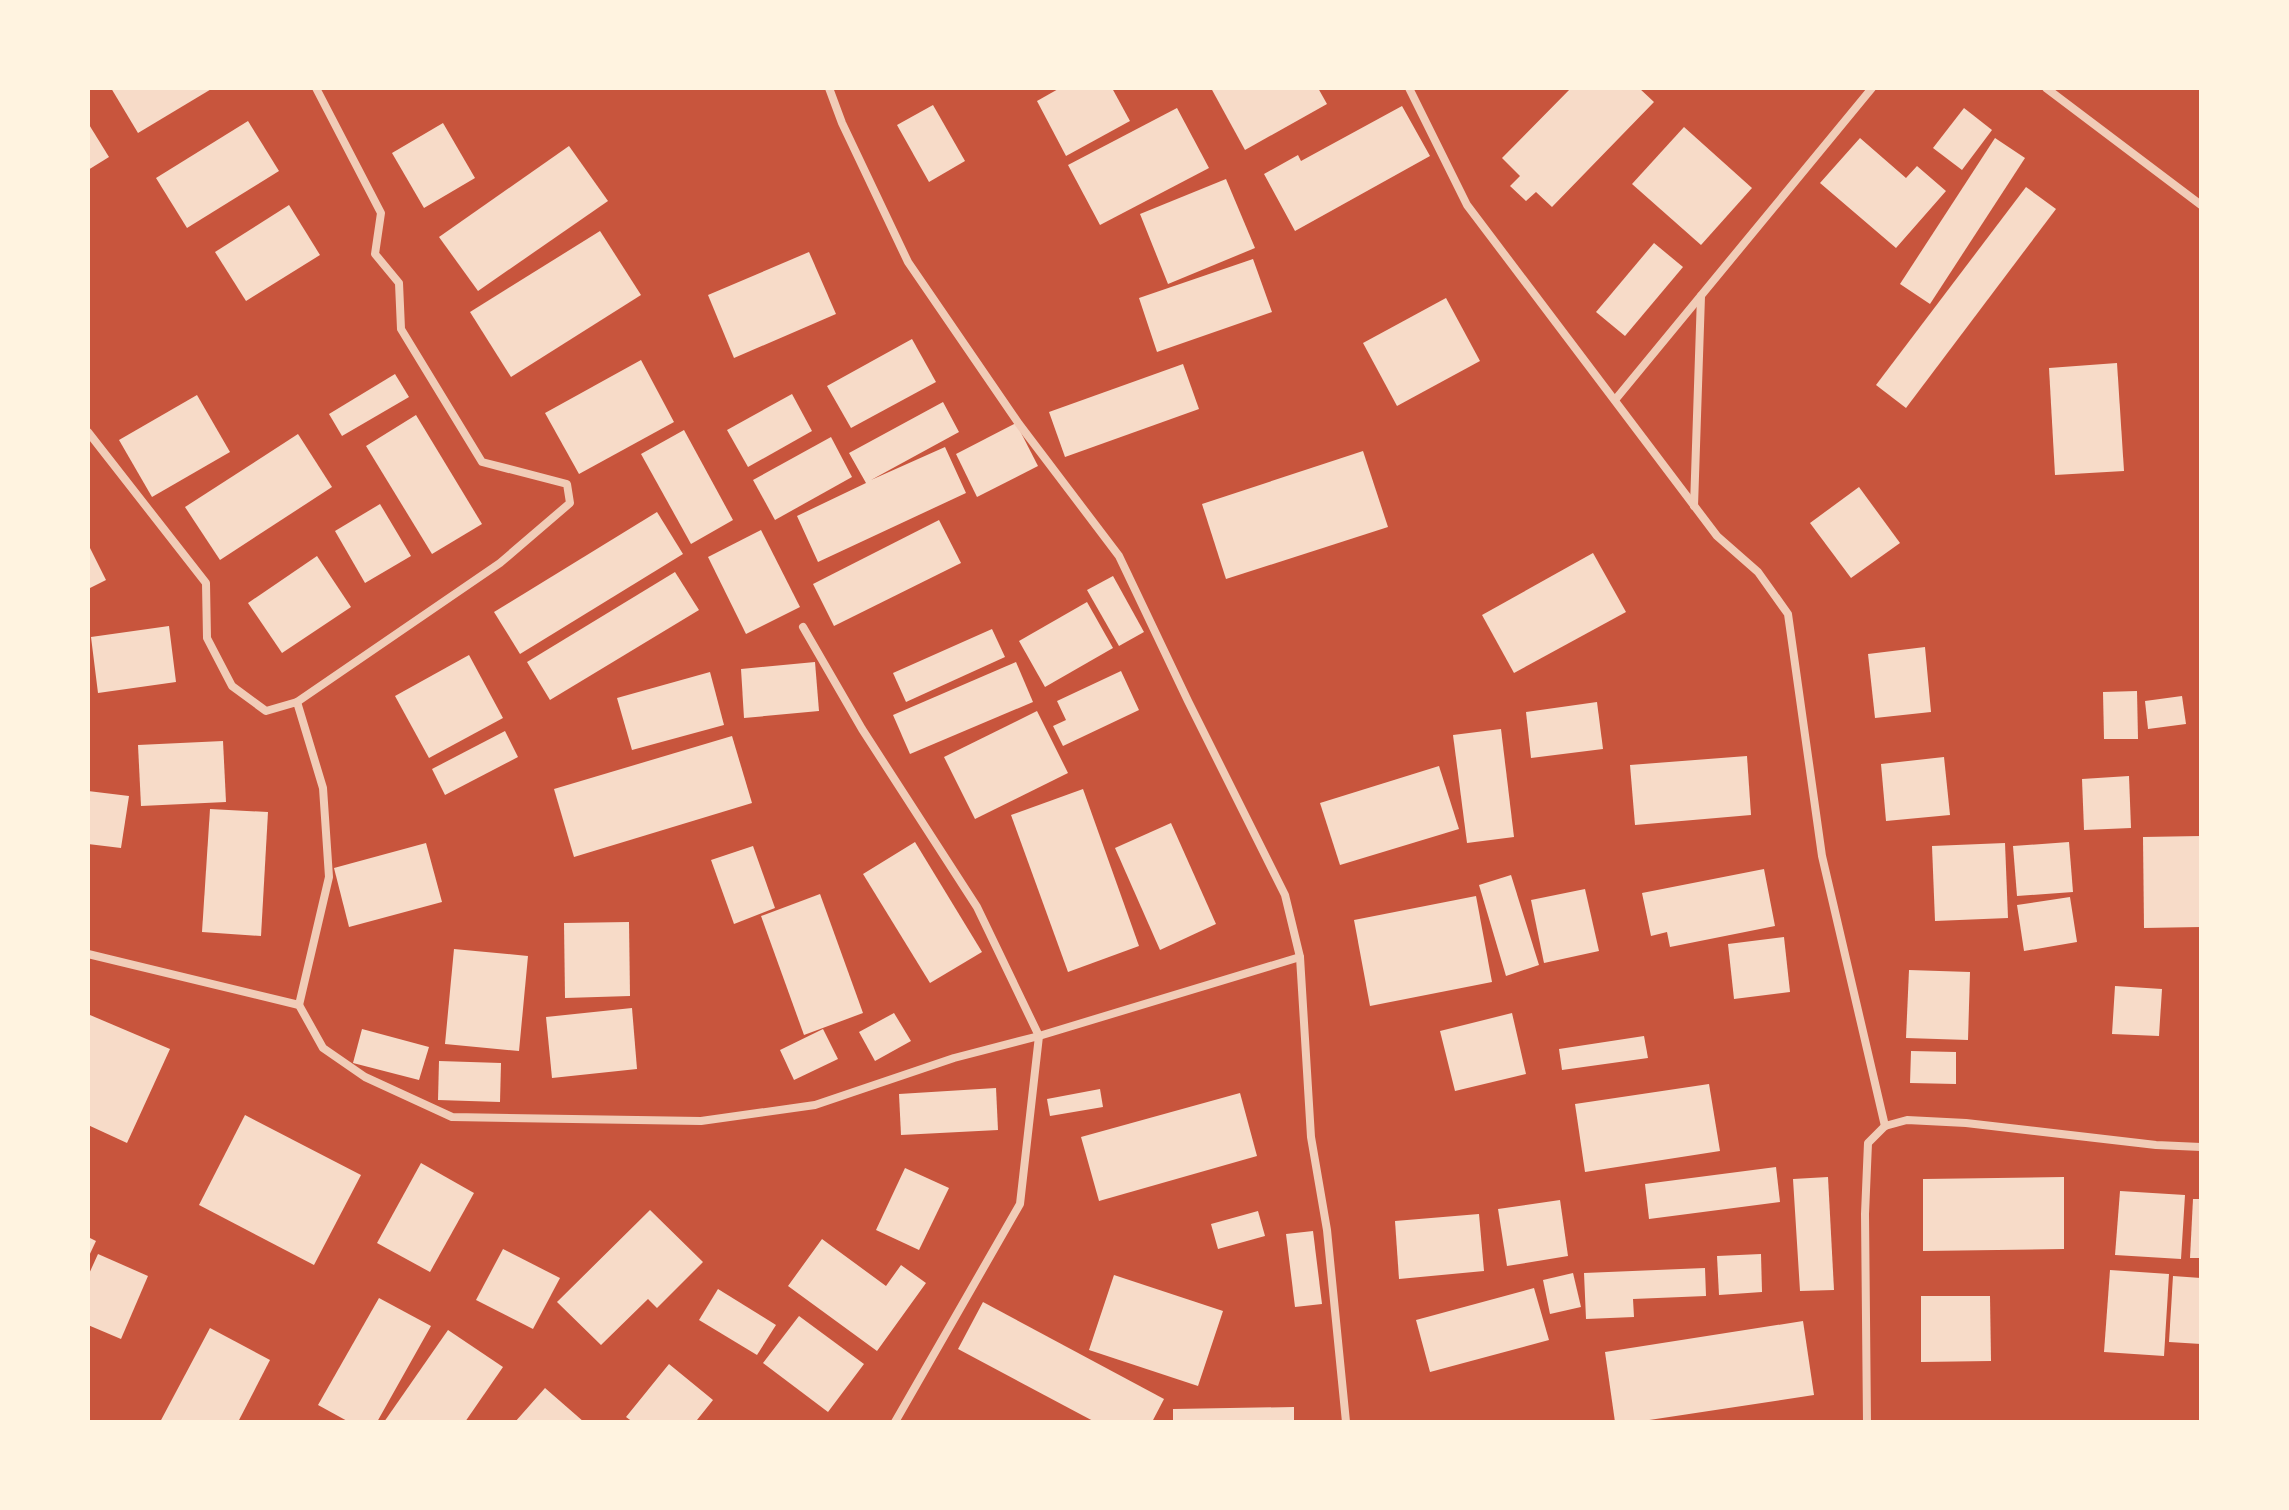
<svg xmlns="http://www.w3.org/2000/svg" width="2289" height="1510" font-family="Signika,sans-serif">
	<style>
		.building { fill: #f7dbc8 }
		.lines { fill: none; stroke-linecap: round; stroke-linejoin: round }
		.minor { stroke: #f1ccb7; stroke-width: 8 }
	</style>
	<rect width="100%" height="100%" fill="#c8553d"/>
	<g class="building">
		<path d="M111,88H213L138,133Z"/>
		<path d="M1060,88H1112L1130,121L1066,156L1037,101Z"/>
		<path d="M1211,88H1318L1327,104L1245,150Z"/>
		<path d="M1571,88H1639L1654,102L1552,207L1536,192L1526,201L1510,186L1520,176L1502,158Z"/>
		<path d="M933,105L965,161L929,182L897,125Z"/>
		<path d="M1402,106L1430,156L1295,231L1264,174L1298,155L1301,161Z"/>
		<path d="M1177,108L1209,168L1100,225L1068,165Z"/>
		<path d="M1964,108L1992,130L1962,170L1933,148Z"/>
		<path d="M248,121L279,171L187,228L156,178Z"/>
		<path d="M88,123L109,157L88,170Z"/>
		<path d="M443,123L475,178L424,208L392,153Z"/>
		<path d="M1684,127L1752,188L1701,245L1632,184Z"/>
		<path d="M1860,138L1906,178L1917,166L1946,191L1896,248L1820,183Z"/>
		<path d="M1995,138L2025,158L1930,304L1900,284Z"/>
		<path d="M569,146L608,201L478,291L439,237Z"/>
		<path d="M1226,179L1255,248L1168,284L1140,214Z"/>
		<path d="M2026,187L2056,209L1906,408L1876,385Z"/>
		<path d="M289,205L320,255L246,301L215,252Z"/>
		<path d="M600,231L641,295L511,377L470,312Z"/>
		<path d="M1654,243L1683,267L1625,336L1596,312Z"/>
		<path d="M809,252L836,314L734,358L708,295Z"/>
		<path d="M1253,259L1272,312L1157,352L1139,298Z"/>
		<path d="M1446,298L1480,361L1397,406L1363,343Z"/>
		<path d="M912,339L936,382L851,428L827,386Z"/>
		<path d="M641,360L674,422L579,474L545,413Z"/>
		<path d="M2117,363L2124,471L2055,475L2049,368Z"/>
		<path d="M1183,364L1199,409L1065,457L1049,412Z"/>
		<path d="M395,374L409,397L342,436L329,414Z"/>
		<path d="M792,394L812,431L748,467L727,430Z"/>
		<path d="M197,395L230,452L152,497L119,440Z"/>
		<path d="M943,402L959,432L871,480L945,447L966,493L818,562L797,516L866,483L849,453Z"/>
		<path d="M416,415L482,524L432,554L366,446Z"/>
		<path d="M1016,423L1038,466L977,497L956,454Z"/>
		<path d="M684,430L733,520L691,544L641,454Z"/>
		<path d="M298,434L332,487L220,560L185,507Z"/>
		<path d="M831,437L852,477L775,520L753,480Z"/>
		<path d="M1363,451L1388,527L1226,579L1202,504Z"/>
		<path d="M1859,487L1900,543L1851,578L1810,523Z"/>
		<path d="M380,504L411,556L365,583L335,531Z"/>
		<path d="M657,512L683,554L520,654L494,612Z"/>
		<path d="M939,520L961,563L834,626L813,584Z"/>
		<path d="M761,530L800,607L746,634L708,557Z"/>
		<path d="M88,544L106,580L88,589Z"/>
		<path d="M1593,553L1626,612L1514,673L1482,615Z"/>
		<path d="M317,556L351,607L282,653L248,603Z"/>
		<path d="M675,572L699,610L550,700L527,662Z"/>
		<path d="M1113,576L1144,632L1119,646L1087,590Z"/>
		<path d="M1087,602L1113,648L1045,687L1019,641Z"/>
		<path d="M169,626L176,682L98,693L91,637Z"/>
		<path d="M992,629L1005,657L906,702L893,673Z"/>
		<path d="M1925,647L1931,712L1875,718L1868,654Z"/>
		<path d="M469,655L503,718L429,758L395,696Z"/>
		<path d="M815,662L819,711L744,718L741,669Z"/>
		<path d="M1016,662L1033,702L910,754L893,715Z"/>
		<path d="M1121,671L1139,710L1063,746L1053,726L1066,720L1057,701Z"/>
		<path d="M710,672L724,725L632,750L617,698Z"/>
		<path d="M2137,691L2138,739H2104L2103,692Z"/>
		<path d="M2182,696L2186,724L2148,729L2145,701Z"/>
		<path d="M1597,702L1603,749L1531,758L1526,712Z"/>
		<path d="M1037,711L1068,773L975,819L944,757Z"/>
		<path d="M1501,729L1514,837L1467,843L1453,735Z"/>
		<path d="M505,731L518,757L445,795L432,769Z"/>
		<path d="M732,736L752,803L574,857L554,789Z"/>
		<path d="M223,741L226,802L141,806L138,745Z"/>
		<path d="M1747,756L1751,815L1635,825L1630,765Z"/>
		<path d="M1944,757L1950,815L1886,821L1881,764Z"/>
		<path d="M1439,766L1459,829L1340,865L1320,803Z"/>
		<path d="M2129,776L2131,828L2084,830L2082,779Z"/>
		<path d="M1083,789L1139,946L1068,972L1011,815Z"/>
		<path d="M88,791L129,796L121,848L88,844Z"/>
		<path d="M210,809L268,812L261,936L202,932Z"/>
		<path d="M1171,823L1216,924L1160,950L1115,848Z"/>
		<path d="M2201,836V927L2144,928L2143,837Z"/>
		<path d="M915,842L982,952L930,983L863,874Z"/>
		<path d="M2069,842L2073,892L2017,896L2013,846Z"/>
		<path d="M426,843L442,902L349,927L334,868Z"/>
		<path d="M2005,843L2008,918L1935,921L1932,846Z"/>
		<path d="M753,846L775,908L734,924L711,860Z"/>
		<path d="M1764,869L1775,926L1670,947L1667,932L1651,936L1642,893Z"/>
		<path d="M1511,875L1539,965L1506,976L1479,885Z"/>
		<path d="M1585,889L1599,951L1544,963L1531,900Z"/>
		<path d="M820,894L863,1013L804,1035L761,916Z"/>
		<path d="M1476,896L1492,982L1370,1006L1354,920Z"/>
		<path d="M2070,897L2077,942L2024,951L2017,905Z"/>
		<path d="M629,922L630,996L565,998L564,923Z"/>
		<path d="M1784,937L1790,992L1734,999L1728,944Z"/>
		<path d="M454,949L528,956L519,1051L445,1044Z"/>
		<path d="M1909,970L1970,972L1968,1040L1906,1038Z"/>
		<path d="M2115,986L2162,989L2159,1036L2112,1034Z"/>
		<path d="M632,1008L637,1069L552,1078L546,1017Z"/>
		<path d="M894,1013L911,1041L875,1061L859,1032Z"/>
		<path d="M1512,1013L1526,1074L1455,1091L1440,1031Z"/>
		<path d="M90,1015L170,1049L127,1143L88,1125V1019Z"/>
		<path d="M362,1029L429,1047L419,1080L353,1063Z"/>
		<path d="M823,1029L838,1059L794,1080L780,1050Z"/>
		<path d="M1644,1036L1648,1058L1562,1070L1559,1049Z"/>
		<path d="M1911,1051L1956,1052V1084L1910,1083Z"/>
		<path d="M439,1061L501,1063L500,1102L438,1100Z"/>
		<path d="M1709,1084L1720,1151L1585,1172L1575,1104Z"/>
		<path d="M996,1088L998,1130L901,1135L899,1094Z"/>
		<path d="M1100,1089L1103,1107L1050,1116L1047,1099Z"/>
		<path d="M1240,1093L1257,1156L1099,1201L1081,1137Z"/>
		<path d="M245,1115L361,1175L314,1265L199,1205Z"/>
		<path d="M421,1163L474,1193L430,1272L377,1243Z"/>
		<path d="M1776,1167L1780,1202L1649,1219L1645,1184Z"/>
		<path d="M905,1168L949,1188L919,1250L876,1230Z"/>
		<path d="M1828,1177L1834,1290L1800,1291L1793,1179Z"/>
		<path d="M2064,1177V1249L1923,1251V1179Z"/>
		<path d="M2120,1191L2185,1195L2181,1259L2115,1255Z"/>
		<path d="M2193,1199H2201V1258H2190Z"/>
		<path d="M1560,1200L1568,1256L1507,1266L1498,1209Z"/>
		<path d="M650,1210L703,1262L657,1308L648,1299L601,1345L557,1302Z"/>
		<path d="M1258,1211L1265,1236L1218,1249L1211,1224Z"/>
		<path d="M1479,1214L1484,1271L1399,1279L1395,1221Z"/>
		<path d="M1313,1231L1322,1304L1295,1307L1286,1234Z"/>
		<path d="M88,1237L96,1241L88,1258Z"/>
		<path d="M822,1239L886,1286L901,1265L926,1283L877,1351L788,1286Z"/>
		<path d="M503,1249L560,1278L533,1329L476,1300Z"/>
		<path d="M98,1254L148,1276L121,1339L88,1325V1276Z"/>
		<path d="M1761,1254L1762,1292L1719,1295L1717,1256Z"/>
		<path d="M1705,1268L1706,1296L1633,1299L1634,1317L1586,1319L1584,1273Z"/>
		<path d="M2110,1270L2169,1274L2164,1356L2104,1352Z"/>
		<path d="M1573,1273L1581,1307L1550,1314L1543,1280Z"/>
		<path d="M1114,1275L1223,1311L1198,1386L1089,1350Z"/>
		<path d="M2173,1276L2201,1278V1344L2169,1342Z"/>
		<path d="M1534,1288L1549,1340L1430,1372L1416,1320Z"/>
		<path d="M718,1289L776,1325L757,1355L699,1320Z"/>
		<path d="M1921,1296H1990L1991,1361L1921,1362Z"/>
		<path d="M379,1298L431,1326L377,1422H349L318,1405Z"/>
		<path d="M983,1302L1164,1399L1152,1422H1095L958,1349Z"/>
		<path d="M799,1316L864,1364L828,1412L763,1363Z"/>
		<path d="M1803,1321L1814,1395L1636,1422H1615L1605,1352Z"/>
		<path d="M210,1328L270,1360L238,1422H160Z"/>
		<path d="M448,1330L503,1367L465,1422H384Z"/>
		<path d="M669,1364L713,1400L697,1420L699,1422H633L626,1417Z"/>
		<path d="M545,1388L584,1422H515Z"/>
		<path d="M1294,1407V1422H1173V1409Z"/>
	</g>
	<g class="lines">
		<g class="minor">
			<path d="M829,88L842,123L908,262L1019,424L1119,556L1188,701L1285,895L1300,957L1311,1137L1327,1230L1346,1422"/>
			<path d="M1409,88L1467,205L1717,536L1758,572L1788,614L1822,856L1885,1126"/>
			<path d="M2046,88L2201,205"/>
			<path d="M1615,400L1872,88"/>
			<path d="M88,432L206,583L207,638L232,686L266,711L297,702L323,788L329,877L299,1005"/>
			<path d="M1694,506L1701,296"/>
			<path d="M803,627L862,729L977,907L1039,1036L1300,957"/>
			<path d="M297,702L500,563L570,503L567,484L482,462L401,329L399,283L375,254L381,213L316,88"/>
			<path d="M88,954L299,1005L323,1048L365,1077L452,1117L701,1121L815,1105L954,1058L1039,1036L1020,1204L895,1422"/>
			<path d="M1867,1422L1865,1214L1868,1143L1885,1126L1907,1120L1966,1123L2156,1145L2201,1147"/>
		</g>
	</g>
	<rect width="2289" height="1510" fill="none" stroke="#fff3e0" stroke-width="180"/>
</svg>
